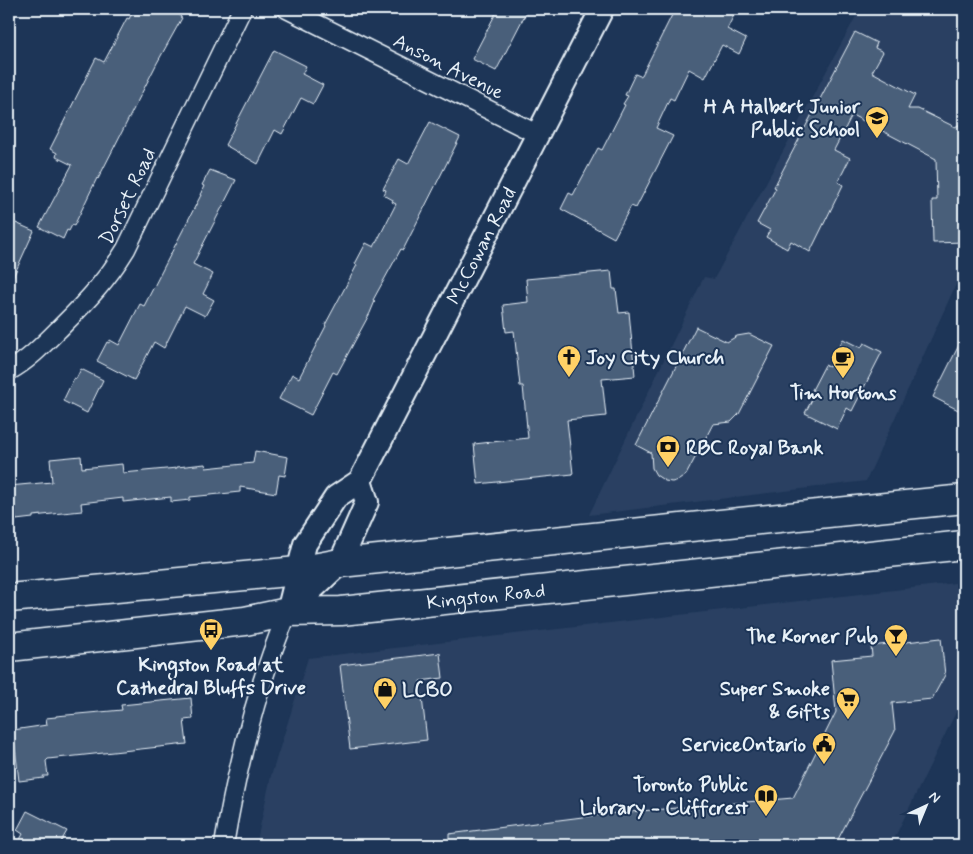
<svg xmlns="http://www.w3.org/2000/svg" width="973" height="854" font-family="Mynerve,sans-serif">
	<style>
		.built { fill: #2a4162 }
		.building { fill: #495e7a; stroke: #e8f1f8 }
		.lines { fill: none; stroke-linecap: round; stroke-linejoin: round }
		.minor-casing { stroke: #e8f1f8; stroke-width: 21 }
		.tertiary-casing { stroke: #e8f1f8; stroke-width: 26 }
		.primary-casing { stroke: #e8f1f8; stroke-width: 31 }
		.minor { stroke: #1d3557; stroke-width: 18 }
		.tertiary { stroke: #1d3557; stroke-width: 22 }
		.primary { stroke: #1d3557; stroke-width: 28 }
		.labels { text-anchor: middle; stroke-width: 4; stroke-linejoin: round; paint-order: stroke }
		.street-label { font-size: 20px; fill: #e8f1f8; stroke: #1d3557 }
		.poi-label { font-size: 20px; font-weight: bold; fill: #e8f1f8; stroke: #1d3557; text-anchor: end }
	</style>
	<rect width="100%" height="100%" fill="#1d3557"/>
	<filter id="ink" filterUnits="userSpaceOnUse"><feTurbulence type="fractalNoise" baseFrequency=".02" numOctaves="2"/><feDisplacementMap in="SourceGraphic" scale="10" xChannelSelector="R" yChannelSelector="G"/><feConvolveMatrix kernelMatrix="1 2 1 2 8 2 1 2 1" color-interpolation-filters="sRGB"/></filter>
	<g filter="url(#ink)">
		<g class="built">
			<path d="M860,9H964V268L963,269L866,481L589,515L704,277L714,279Z"/>
			<path d="M964,582V707L958,708L891,845H258V836L271,776L308,658Z"/>
		</g>
		<g class="building">
			<path d="M134,9H185L180,17L182,18L157,63L98,179L97,178L74,226L72,225L69,231L67,230L63,239L39,227L72,165L56,157L57,153L50,149L96,58L104,62L127,18L129,19Z"/>
			<path d="M498,9H528L496,71L472,59Z"/>
			<path d="M675,9H737L727,29L746,39L739,54L722,45L705,78L689,69L674,100L670,98L656,128L673,136L636,208L631,206L614,238L561,209L569,193L573,195L598,148L602,150L625,105L623,104L628,96L625,95L635,74L640,76L642,75Z"/>
			<path d="M855,32L877,43L875,48L883,52L872,72L915,95L908,109H918L955,127L964,122V242L933,243L932,200H937L936,159L852,115L834,150L850,158L838,182L843,185L810,252L791,241L787,249L766,237L770,230L757,223L776,188L774,187Z"/>
			<path d="M274,50L306,66L302,74L323,85L313,104L301,98L282,134L275,130L258,164L225,145Z"/>
			<path d="M430,122L460,137L403,250L401,249L373,300L375,301L370,313L337,374L333,372L311,415L279,399L292,374L299,378L326,326L325,325L357,265L355,264L366,243L374,247L396,204L392,202L393,200L384,195L386,190L383,189L399,159L408,164Z"/>
			<path d="M210,170L236,180L193,264L213,274L203,294L214,300L205,316L185,306L164,348L154,342L134,380L97,361L107,342L109,343L110,340L119,345L140,304L144,306L201,195H200L204,186L202,185Z"/>
			<path d="M9,220L34,231L9,286Z"/>
			<path d="M611,271L613,289H616L619,313L629,312L635,376L602,379L606,416L567,420L573,474L478,484L474,444L528,438L523,386H520L514,331L506,332L503,305L528,302L526,279Z"/>
			<path d="M696,327L727,342L737,336L749,334L774,346L739,414L731,422L713,424L686,475L679,480L672,482L665,481L656,475L652,468L651,453L636,445Z"/>
			<path d="M964,335V413L933,397Z"/>
			<path d="M843,339L861,348L864,343L882,352L852,411L847,408L837,429L805,413L816,392L812,390L825,365L829,367Z"/>
			<path d="M81,369L103,380L87,413L63,401L74,378L76,379Z"/>
			<path d="M255,451L288,457L285,476L279,475L276,493L240,487V492L190,497V500L171,502V497L123,502V498L81,503L82,511L33,516V518L16,520L15,512H9V486L52,482L50,459L81,456L82,468L122,464L123,473L177,468V467L205,464L206,468L253,463Z"/>
			<path d="M941,638L945,675L932,699L892,703L895,731L835,845H449V834L606,814L793,798L836,712L831,660L872,656L871,646Z"/>
			<path d="M440,653L443,678L420,681L427,740L350,749L340,665Z"/>
			<path d="M191,698L193,719L184,720L187,744L48,759L46,761L48,776H43L44,778L19,781L13,730L47,725L46,718L56,717V716L122,710L121,705Z"/>
			<path d="M27,811L67,831L59,845H17L23,834L17,830Z"/>
		</g>
		<g class="lines">
			<g class="minor-casing">
				<g id="minor">
					<path d="M287,9L537,134"/>
					<path d="M9,371C29,360 45,343 62,326C87,301 107,280 126,249L242,9"/>
					<path d="M224,845C237,767 257,685 288,612"/>
				</g>
			</g>
			<g class="tertiary-casing">
				<g id="tertiary">
					<path id="s1" d="M288,612L305,544L336,497L360,481L602,9"/>
					<path d="M288,612L340,563L367,502L360,481"/>
				</g>
			</g>
			<g class="primary-casing">
				<g id="primary">
					<path d="M9,598L298,571L340,563L964,499"/>
					<path id="s2" d="M9,647L245,621L288,612L341,611L964,545"/>
				</g>
			</g>
			<use href="#minor" class="minor"/>
			<use href="#tertiary" class="tertiary"/>
			<use href="#primary" class="primary"/>
		</g>
	</g>
	<defs>
		<g id="school-pin" transform="scale(1.25)"><path d="M0 17L-7.5 6A9.5 9.5 0 1 1 7.5 6Z" fill="#ffd166" stroke="#1d3557"/><path d="M0-5L7-2L0 1L-7-2ZM-4 1L0 2.5L4 1V4Q0 6-4 4Z" fill="#111"/></g>
		<g id="church-pin" transform="scale(1.25)"><path d="M0 17L-7.5 6A9.5 9.5 0 1 1 7.5 6Z" fill="#ffd166" stroke="#1d3557"/><path d="M-1.2-6h2.4v3.5h3.3v2.4h-3.3V6h-2.4V-.1h-3.3v-2.4h3.3Z" fill="#111"/></g>
		<g id="cafe-pin" transform="scale(1.25)"><path d="M0 17L-7.5 6A9.5 9.5 0 1 1 7.5 6Z" fill="#ffd166" stroke="#1d3557"/><path d="M-5.5-4.5H6V0H3Q3 3.5 0 3.5H-2.5Q-5.5 3.5-5.5 0ZM3-3.2v2h1.7v-2ZM-6 4.5H4V6H-6Z" fill="#111"/></g>
		<g id="bank-pin" transform="scale(1.25)"><path d="M0 17L-7.5 6A9.5 9.5 0 1 1 7.5 6Z" fill="#ffd166" stroke="#1d3557"/><path d="M-6-4H6V4H-6ZM0-2.3a2.3 2.3 0 1 0 0 4.6a2.3 2.3 0 1 0 0-4.6Z" fill="#111"/></g>
		<g id="bus-pin" transform="scale(1.25)"><path d="M0 17L-7.5 6A9.5 9.5 0 1 1 7.5 6Z" fill="#ffd166" stroke="#1d3557"/><path d="M-5-6H5V4H4V6H2V4H-2V6H-4V4H-5ZM-3.5-4V0h7V-4ZM-3.5 1.2v1.5H-2V1.2ZM2 1.2v1.5H3.5V1.2Z" fill="#111"/></g>
		<g id="bar-pin" transform="scale(1.25)"><path d="M0 17L-7.5 6A9.5 9.5 0 1 1 7.5 6Z" fill="#ffd166" stroke="#1d3557"/><path d="M-6-5H6L.8 .8V4.5H3.5V6h-7V4.5H-.8V.8Z" fill="#111"/></g>
		<g id="shop-pin" transform="scale(1.25)"><path d="M0 17L-7.5 6A9.5 9.5 0 1 1 7.5 6Z" fill="#ffd166" stroke="#1d3557"/><path d="M-5-2.5h2.3a2.7 3.5 0 0 1 5.4 0H5L5.5 6h-11ZM-1.5-2.5h3a1.5 2.3 0 0 0-3 0Z" fill="#111"/></g>
		<g id="supermarket-pin" transform="scale(1.25)"><path d="M0 17L-7.5 6A9.5 9.5 0 1 1 7.5 6Z" fill="#ffd166" stroke="#1d3557"/><path d="M-6-5.5h2.5l.6 2H6L4.5 2H-2.5L-4.4-4H-6ZM-1.5 3.2a1.3 1.3 0 1 0 .1 0ZM3 3.2a1.3 1.3 0 1 0 .1 0Z" fill="#111"/></g>
		<g id="civic-pin" transform="scale(1.25)"><path d="M0 17L-7.5 6A9.5 9.5 0 1 1 7.5 6Z" fill="#ffd166" stroke="#1d3557"/><path d="M-.6-6.5H3V-4.5H.6V-3L4-1V1h2V6H-6V1h2V-1L-.6-3ZM-1.2 2.5V6h2.4V2.5Z" fill="#111"/></g>
		<g id="library-pin" transform="scale(1.25)"><path d="M0 17L-7.5 6A9.5 9.5 0 1 1 7.5 6Z" fill="#ffd166" stroke="#1d3557"/><path d="M-6-4Q-3-5.5-.7-3.5V5Q-3 3-6 4ZM6-4Q3-5.5 .7-3.5V5Q3 3 6 4Z" fill="#111"/></g>
	</defs>
	<g fill-rule="evenodd">
		<use href="#school-pin" x="877" y="118"/>
		<use href="#church-pin" x="569" y="357"/>
		<use href="#cafe-pin" x="843" y="358"/>
		<use href="#bank-pin" x="668" y="447"/>
		<use href="#bus-pin" x="211" y="630"/>
		<use href="#bar-pin" x="896" y="636"/>
		<use href="#shop-pin" x="385" y="689"/>
		<use href="#supermarket-pin" x="848" y="699"/>
		<use href="#civic-pin" x="824" y="744"/>
		<use href="#library-pin" x="766" y="796"/>
	</g>
	<g class="labels">
		<g class="street-label">
			<text transform="translate(449 66) rotate(27)" y="7">Anson Avenue</text>
			<text transform="translate(127 196) rotate(-64)" y="7">Dorset Road</text>
			<text dy="7" stroke="none"><textPath href="#s1" startOffset="420">McCowan Road</textPath></text>
			<text dy="7" stroke="none"><textPath href="#s2" startOffset="480">Kingston Road</textPath></text>
		</g>
		<g class="poi-label">
			<text x="860" y="113">H A Halbert Junior<tspan x="860" dy="23">Public School</tspan></text>
			<text x="586" y="364" text-anchor="start">Joy City Church</text>
			<text x="843" y="399" text-anchor="middle">Tim Hortons</text>
			<text x="686" y="454" text-anchor="start">RBC Royal Bank</text>
			<text x="878" y="643">The Korner Pub</text>
			<text x="211" y="671" text-anchor="middle">Kingston Road at<tspan x="211" dy="23">Cathedral Bluffs Drive</tspan></text>
			<text x="830" y="695">Super Smoke<tspan x="830" dy="23">&amp; Gifts</tspan></text>
			<text x="402" y="696" text-anchor="start">LCBO</text>
			<text x="806" y="751">ServiceOntario</text>
			<text x="748" y="791">Toronto Public<tspan x="748" dy="23">Library - Cliffcrest</tspan></text>
		</g>
	</g>
	<rect width="973" height="854" fill="none" stroke="#1d3557" stroke-width="30"/>
	<rect x="15" y="15" width="943" height="824" fill="none" stroke="#e8f1f8" stroke-width="2" filter="url(#ink)"/>
	<g transform="translate(926 806) rotate(44)" stroke="#1d3557" stroke-width="4" paint-order="stroke">
	<path d="M0-4L9 19L0 12L-9 19Z" fill="#e8f1f8"/>
	<text y="-8" font-size="14" font-weight="bold" text-anchor="middle" fill="#e8f1f8">N</text>
	</g>
</svg>
